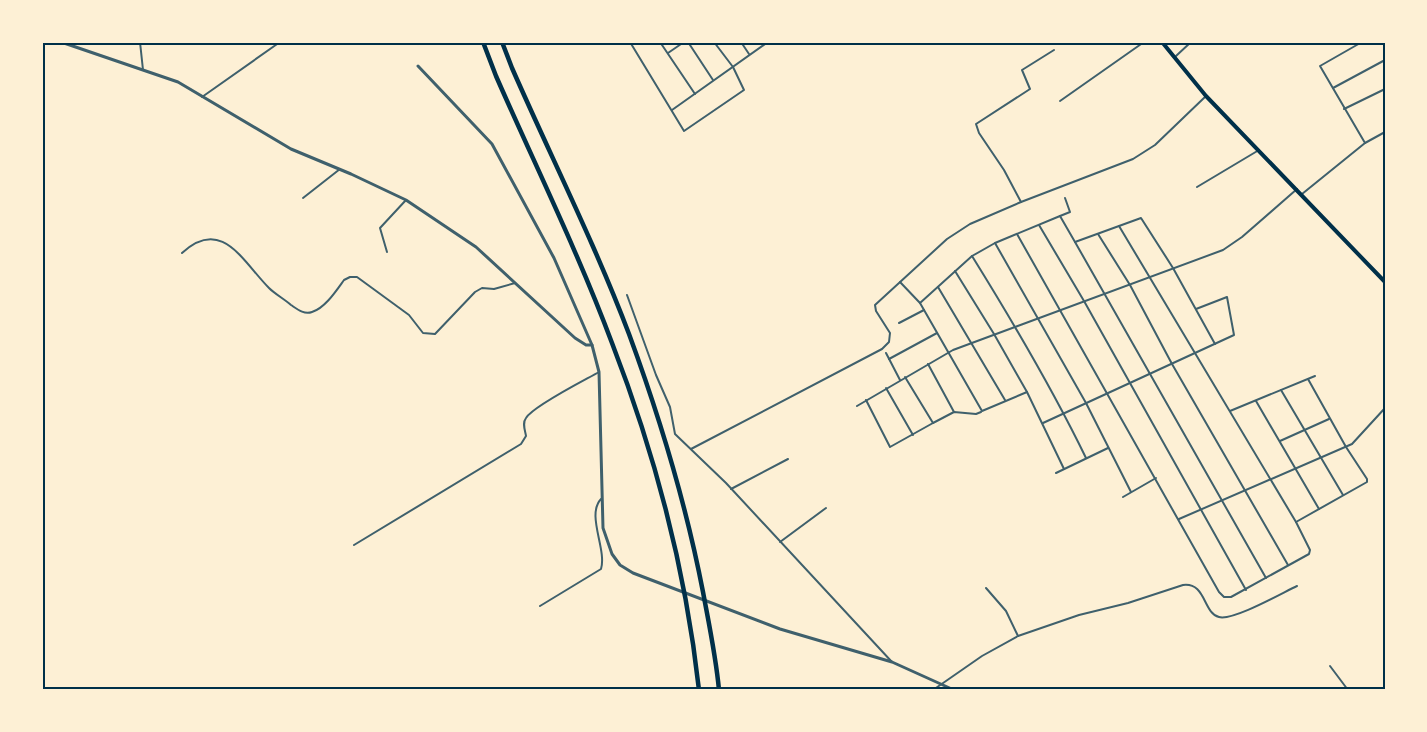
<svg xmlns="http://www.w3.org/2000/svg" width="1427" height="732" font-family="Literata,serif">
	<style>
		.lines { fill: none; stroke-linecap: round; stroke-linejoin: round }
		.minor { stroke: #3f606c; stroke-width: 2 }
		.tertiary { stroke: #3f606c; stroke-width: 3 }
		.secondary { stroke: #003049; stroke-width: 4 }
		.motorway { stroke: #003049; stroke-width: 4.5 }
		.neatline { fill: none; stroke: #003049; stroke-width: 2 }
	</style>
	<rect width="100%" height="100%" fill="#fdf0d5"/>
	<g class="lines">
		<g class="minor">
			<path d="M140,42L143,70"/>
			<path d="M630,42L684,131L744,90L733,67L714,42"/>
			<path d="M660,42L695,94"/>
			<path d="M688,42L713,80"/>
			<path d="M741,42L749,54"/>
			<path d="M668,53L684,42"/>
			<path d="M1176,56L1191,42"/>
			<path d="M1333,88L1385,60"/>
			<path d="M202,97L280,42"/>
			<path d="M1060,101L1144,42"/>
			<path d="M1344,109L1385,89"/>
			<path d="M672,110L768,42"/>
			<path d="M1365,143L1385,132"/>
			<path d="M1197,187L1259,150"/>
			<path d="M1302,194L1365,143L1320,66L1362,42"/>
			<path d="M303,198L340,169"/>
			<path d="M1021,202L1004,170L979,133L976,124L1030,89L1022,70L1054,50"/>
			<path d="M1060,216L1070,212L1065,198"/>
			<path d="M1039,225L1084,301L1246,590"/>
			<path d="M1017,234L1219,592L1224,597H1231L1309,554L1310,550L1296,522L1119,226"/>
			<path d="M1098,234L1130,285L1172,364L1288,565"/>
			<path d="M1075,242L1266,578"/>
			<path d="M995,243L1086,403L1131,492"/>
			<path d="M387,252L380,228L406,200"/>
			<path d="M182,253C222,216 243,262 269,288C275,294 284,299 291,305C297,309 304,315 312,312C325,308 336,291 344,280L350,277H357L409,315L423,333L435,334L475,292L482,288L494,289L515,283"/>
			<path d="M972,256C1013,322 1052,388 1086,458"/>
			<path d="M955,271L994,334L1027,392"/>
			<path d="M900,282L920,303"/>
			<path d="M938,287L1005,400"/>
			<path d="M627,295L656,375L670,407L675,434L726,483L892,662"/>
			<path d="M899,323L924,310"/>
			<path d="M886,353L900,380"/>
			<path d="M889,359L937,333"/>
			<path d="M928,364L954,412"/>
			<path d="M905,377L933,423L954,412L976,414L981,412"/>
			<path d="M886,388L913,435"/>
			<path d="M1281,390L1343,495"/>
			<path d="M866,400L890,447L933,423"/>
			<path d="M1256,401L1319,509"/>
			<path d="M857,406L953,350L1223,250L1242,237L1297,189"/>
			<path d="M1230,411L1315,376"/>
			<path d="M1043,423L1234,335L1227,297L1196,309"/>
			<path d="M1280,441L1329,419"/>
			<path d="M691,449L882,349L889,342L890,333L876,311L875,305L947,239L970,224L1021,202L1133,159L1155,145L1206,96"/>
			<path d="M1064,469L1027,392L982,411L920,303L972,256L995,243L1060,216L1075,242L1141,218L1173,268L1215,344"/>
			<path d="M1056,473L1108,448"/>
			<path d="M731,489L788,459"/>
			<path d="M1123,497L1156,478"/>
			<path d="M1179,519L1352,444L1385,408"/>
			<path d="M1296,522L1367,482V479L1346,447L1308,379"/>
			<path d="M780,542L826,508"/>
			<path d="M354,545L521,444L526,436C525,430 522,423 526,418C533,406 585,380 599,372"/>
			<path d="M986,588L1006,611L1018,636"/>
			<path d="M540,606L601,569C607,549 586,515 601,499"/>
			<path d="M1330,666L1348,690"/>
			<path d="M933,690L982,656L1018,636L1079,615L1128,603L1183,585C1206,582 1203,613 1219,617C1233,621 1282,593 1297,586"/>
		</g>
		<g class="tertiary">
			<path d="M61,42L178,82L291,149L351,174L406,200L476,247L575,338L586,345H592L599,372L603,528L612,554L620,565L633,573L780,629L892,662L954,690"/>
			<path d="M418,66L492,144L554,258L592,345"/>
		</g>
		<path class="secondary" d="M1162,42L1206,96L1385,282"/>
		<g class="motorway">
			<path d="M483,42L496,76C535,165 578,252 612,343C655,454 686,572 699,690"/>
			<path d="M502,42L512,68C551,157 595,244 629,334C660,418 686,504 703,592C709,624 716,657 719,690"/>
		</g>
	</g>
	<rect width="1427" height="732" fill="none" stroke="#fdf0d5" stroke-width="87"/>
	<rect x="44" y="44" width="1340" height="644" class="neatline"/>
</svg>
